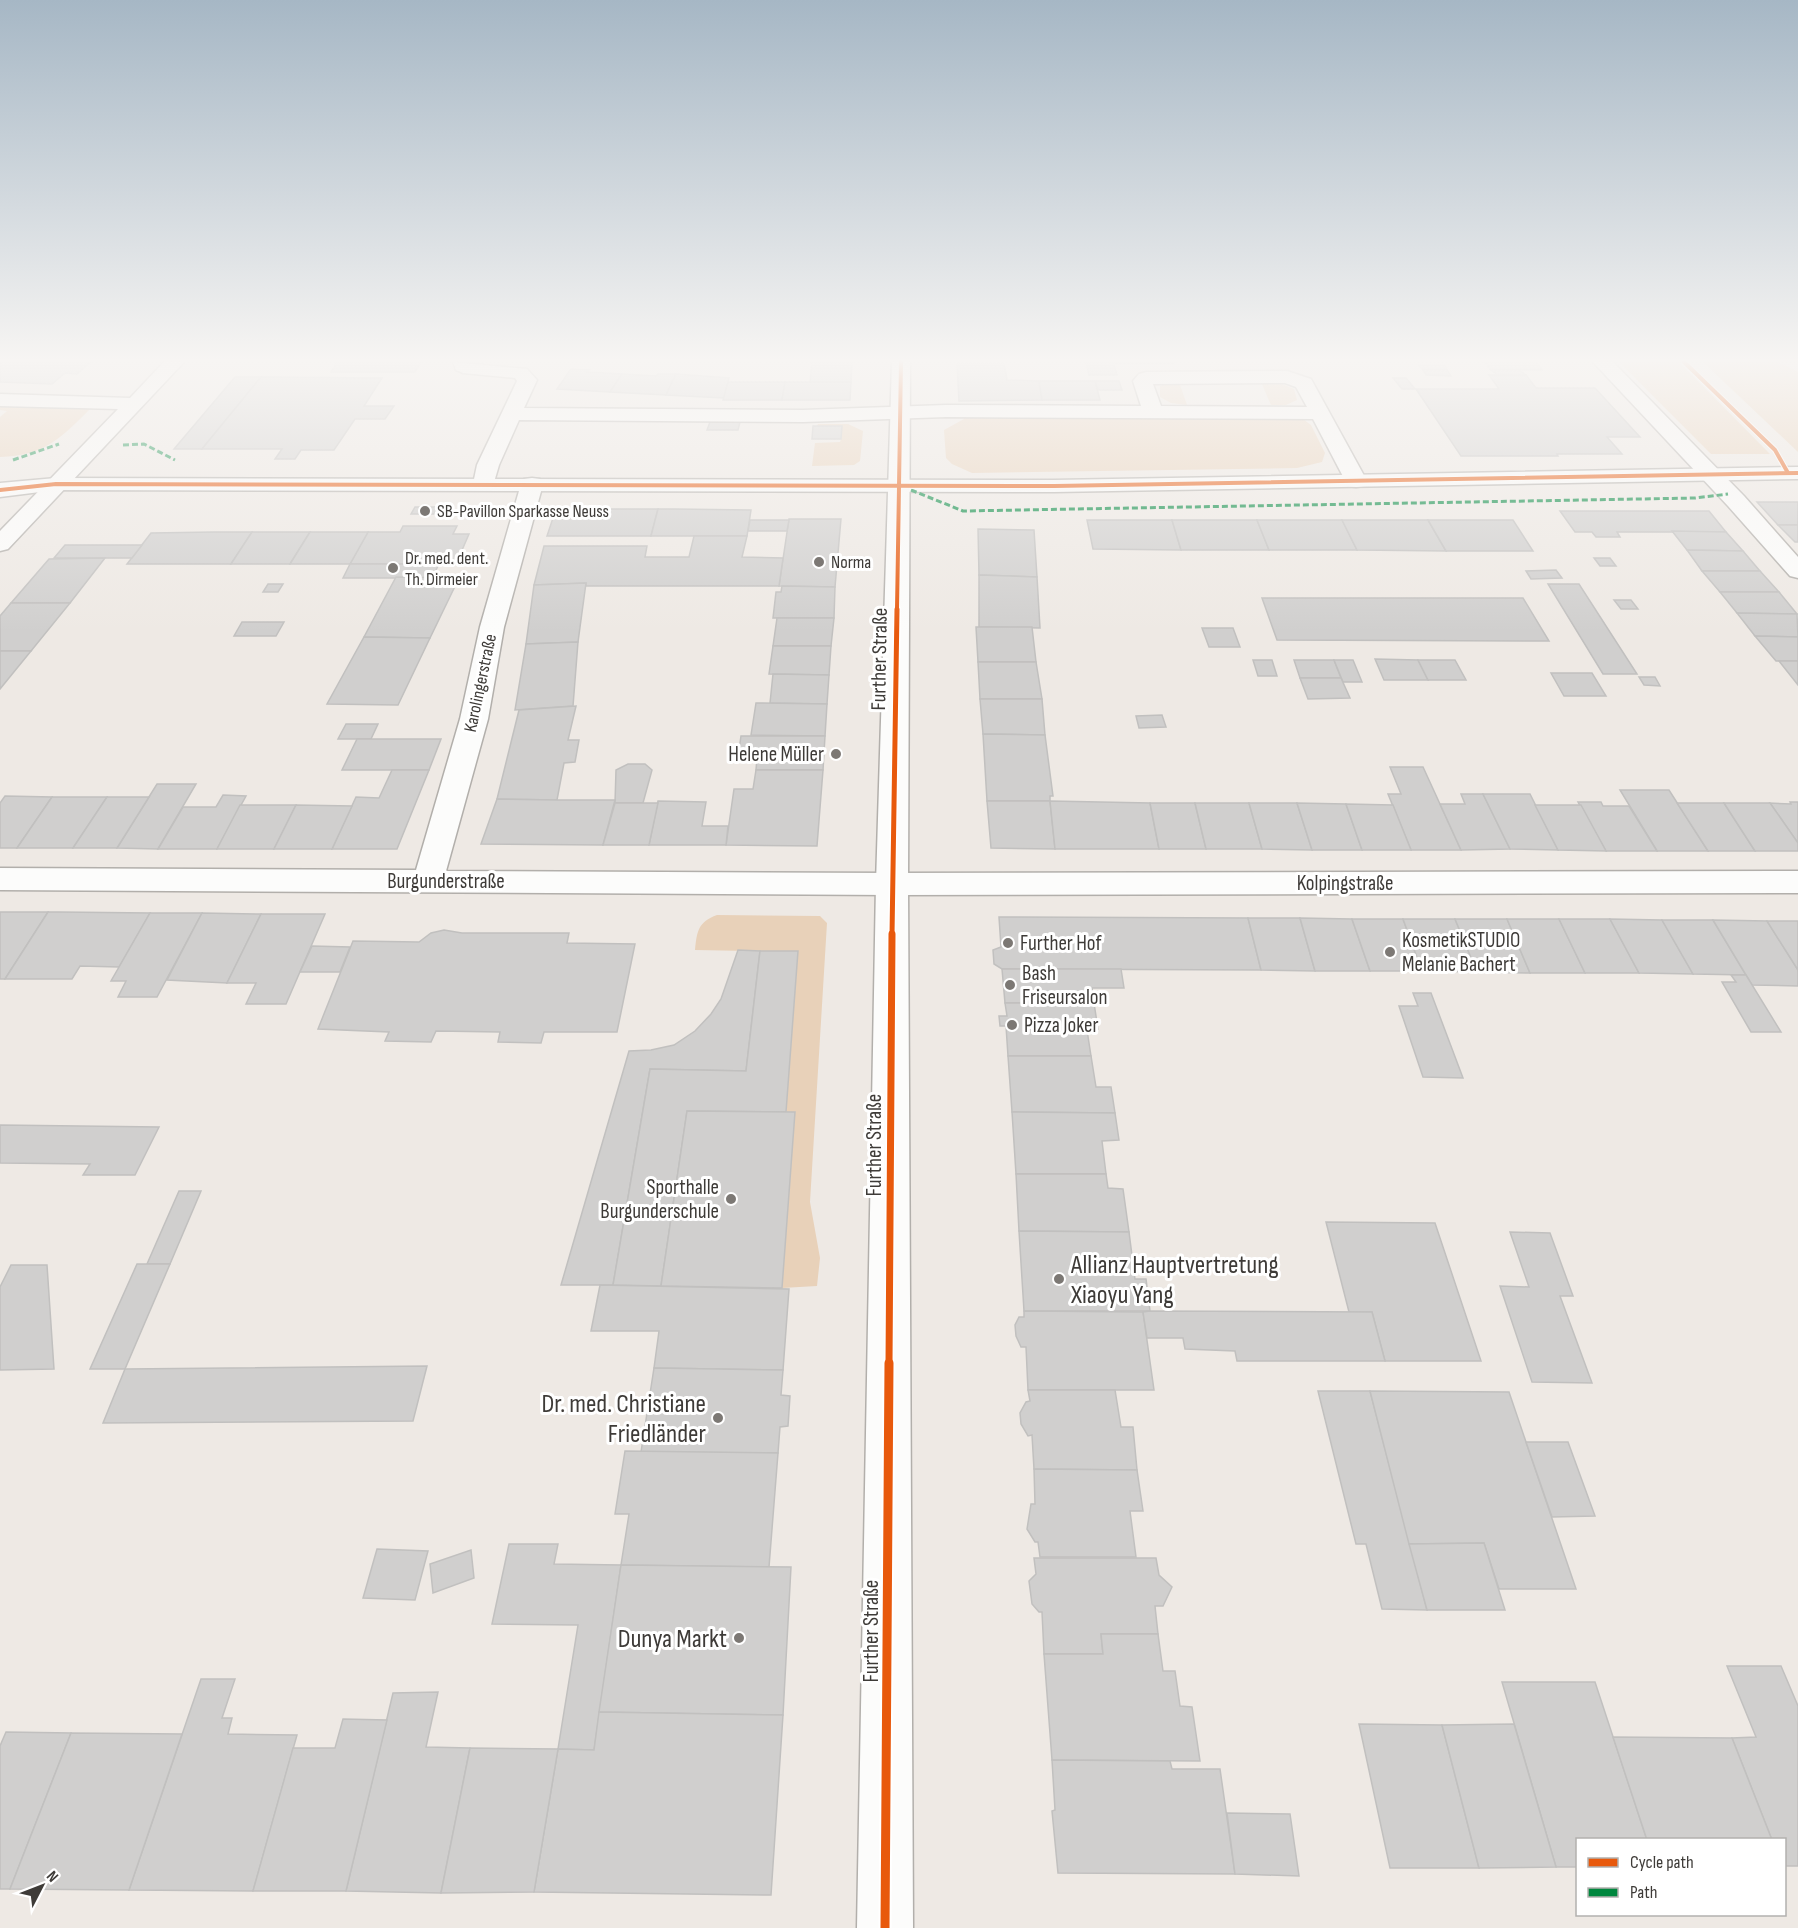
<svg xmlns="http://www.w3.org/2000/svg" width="1798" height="1928" font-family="'Sofia Sans Condensed',sans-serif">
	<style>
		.green { fill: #e8d1b9 }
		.building { fill: #d0cfce; stroke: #c1c0bf; stroke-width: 1.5 }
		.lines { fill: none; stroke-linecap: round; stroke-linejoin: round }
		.minor-casing { stroke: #b2afab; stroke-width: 3 }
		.secondary-casing { stroke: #b2afab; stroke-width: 3 }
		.primary-casing { stroke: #b2afab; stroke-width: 3 }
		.minor { fill: #fcfcfb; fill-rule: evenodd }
		.secondary { fill: #fcfcfb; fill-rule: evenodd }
		.primary { fill: #fcfcfb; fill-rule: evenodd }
		.quiet { stroke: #00873e; stroke-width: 3; stroke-dasharray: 6 3; stroke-linecap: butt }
		.cycleway-far3-casing { stroke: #fff; stroke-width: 6 }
		.cycleway-far2-casing { stroke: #fff; stroke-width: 8 }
		.cycleway-far1-casing { stroke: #fff; stroke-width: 10 }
		.cycleway-casing { stroke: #fff; stroke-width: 13 }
		.cycleway-far3 { stroke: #e8590c; stroke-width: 4 }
		.cycleway-far2 { stroke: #e8590c; stroke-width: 5 }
		.cycleway-far1 { stroke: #e8590c; stroke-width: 7 }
		.cycleway { stroke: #e8590c; stroke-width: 9 }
		.poi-dot { fill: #7c7874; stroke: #fff; stroke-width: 2 }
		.labels { text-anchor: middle; stroke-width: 6; stroke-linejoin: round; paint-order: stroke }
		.far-poi-label { font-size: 18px; fill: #3e3b38; stroke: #fff; text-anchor: start }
		.far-street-label { font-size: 18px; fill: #3e3b38; stroke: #fff }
		.street-label { font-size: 21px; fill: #3e3b38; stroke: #fff }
		.poi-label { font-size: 21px; fill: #3e3b38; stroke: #fff; text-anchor: start }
		.near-poi-label { font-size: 26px; fill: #3e3b38; stroke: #fff; text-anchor: end }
	</style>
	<rect width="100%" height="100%" fill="#eee9e4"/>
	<g class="green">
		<path d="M1619,362H1679L1770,454H1711Z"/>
		<path d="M1703,362H1778L1798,372V452Z"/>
		<path d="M1170,382H1179L1187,405L1171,403L1160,397V386Z"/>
		<path d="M1261,382L1282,384L1294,389L1297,400L1286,405H1271Z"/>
		<path d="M0,406L92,407C62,437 45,456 0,457V417L7,411L0,410Z"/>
		<path d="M964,417L1303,419L1311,425L1325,453L1322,462L1297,468L972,473L952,464L946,458L944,430L964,419Z"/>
		<path d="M818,424H848L863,431L860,461L854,465L812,466L815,443L840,442L841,439L817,426Z"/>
		<path d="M717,915L820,916L827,923L810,1202L820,1258L817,1286L782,1288L795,1112H786L798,952L695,950C697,931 698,922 717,915Z"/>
	</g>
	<g class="building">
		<path d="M0,362H90L77,374L65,373L52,384L0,382Z"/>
		<path d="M337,362H421L415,372H331Z"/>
		<path d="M812,362H852L851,382L810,383Z"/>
		<path d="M1086,362H1113L1117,375H1089Z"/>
		<path d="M1113,362H1174V364H1114Z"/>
		<path d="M1485,362H1536L1542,370H1491Z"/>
		<path d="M957,364H1004L1007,380L1039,381L1042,400L959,401Z"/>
		<path d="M1419,365H1444L1447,370H1423Z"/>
		<path d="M571,369L589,370L587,372L622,374L610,392L557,389Z"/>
		<path d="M1423,370H1447L1451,376L1426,375Z"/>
		<path d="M1491,370H1519L1526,375H1498Z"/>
		<path d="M622,374L656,376L658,374H676L666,395L610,392Z"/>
		<path d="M676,374L729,378L724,398L666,395Z"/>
		<path d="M1489,375H1526L1536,388H1595L1640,437H1607L1622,454H1557L1558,456H1461L1416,389H1499Z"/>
		<path d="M235,377H261L202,449H174Z"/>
		<path d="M261,377L382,378L364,406H394L385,419H355L334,450H301L295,459H275L282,449H202Z"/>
		<path d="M1393,378H1406L1415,389H1402Z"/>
		<path d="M1039,381H1095L1100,400H1042Z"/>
		<path d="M1095,381H1119L1122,390H1098Z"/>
		<path d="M728,382H785L782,400H723Z"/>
		<path d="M785,382H851L850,400H782Z"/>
		<path d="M710,422H740L738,430H707Z"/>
		<path d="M813,426H842L841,439H812Z"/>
		<path d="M1757,502H1798V525H1778Z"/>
		<path d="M415,507H438L434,514H411Z"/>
		<path d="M556,509H658L651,536H547Z"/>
		<path d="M658,509H674L751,510L747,536H651Z"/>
		<path d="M1560,511H1709L1726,532H1617L1620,537H1596L1592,532H1575Z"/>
		<path d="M789,519H841L835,587L779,586Z"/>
		<path d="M750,520H789L787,531H748Z"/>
		<path d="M1087,520H1172L1181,550L1093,549Z"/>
		<path d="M1172,520H1257L1269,550H1181Z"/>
		<path d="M1257,520H1342L1357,550H1269Z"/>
		<path d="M1342,520H1428L1446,551L1357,550Z"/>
		<path d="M1428,520H1513L1533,551H1446Z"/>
		<path d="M1778,525H1798V542H1795Z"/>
		<path d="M403,526H457L453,534H469L456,564H350L368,532H400Z"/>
		<path d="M978,529L1034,530L1037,577L979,575Z"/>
		<path d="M1672,531L1726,532L1743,551L1687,550Z"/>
		<path d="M214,532H252L231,564H127L151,533Z"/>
		<path d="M252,532H310L290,564H231Z"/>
		<path d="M310,532H368L350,564H290Z"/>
		<path d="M694,536H747L742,557L783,558L779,586H586V583L534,585L544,546H647L645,557H689Z"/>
		<path d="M65,545H142L132,558H54Z"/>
		<path d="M1687,550L1743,551L1760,571H1702Z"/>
		<path d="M105,558L70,603H11L49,559Z"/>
		<path d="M1594,558H1610L1616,566H1600Z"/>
		<path d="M350,564H439L432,578H343Z"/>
		<path d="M1556,570L1562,578L1531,579L1526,571Z"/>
		<path d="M1702,571H1760L1779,592H1720Z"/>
		<path d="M979,575L1037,577L1040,628L979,627Z"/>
		<path d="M396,577L459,578L430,638L364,637Z"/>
		<path d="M586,583L578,642L526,644L534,585Z"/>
		<path d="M268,584H283L278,592H263Z"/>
		<path d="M1548,584H1579L1637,674H1603Z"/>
		<path d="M782,586L835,587L834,618H773L776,592H781Z"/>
		<path d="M1720,592H1779L1797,614L1737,613Z"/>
		<path d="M1262,598H1523L1549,641L1277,640Z"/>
		<path d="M1614,600H1631L1638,609H1621Z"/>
		<path d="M11,603H70L31,651H0V616Z"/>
		<path d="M1737,613L1797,614L1798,637L1755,636Z"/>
		<path d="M777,618H834L831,646H773Z"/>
		<path d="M242,622H284L276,636H234Z"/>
		<path d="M976,627H1032L1036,662H978Z"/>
		<path d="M1202,628H1233L1240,647H1209Z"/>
		<path d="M1755,636L1798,637V661H1776Z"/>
		<path d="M364,637L430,638L398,705L327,704Z"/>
		<path d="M578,642L573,706L515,710L526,644Z"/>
		<path d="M773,646H831L829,675L769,674Z"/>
		<path d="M0,651H31L0,689Z"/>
		<path d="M1375,659L1418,660L1428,680H1384Z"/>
		<path d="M1253,660H1272L1277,676H1258Z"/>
		<path d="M1294,660H1334L1341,678H1300Z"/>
		<path d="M1334,660H1353L1362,682H1343Z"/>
		<path d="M1418,660H1455L1466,680H1428Z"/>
		<path d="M1779,661H1798V685Z"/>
		<path d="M978,662H1036L1042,699H980Z"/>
		<path d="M1551,673H1592L1606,696H1564Z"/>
		<path d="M773,674L829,675L827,704L770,703Z"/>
		<path d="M1639,677H1655L1660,686L1644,685Z"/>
		<path d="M1300,678H1341L1350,698L1308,699Z"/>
		<path d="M980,699H1042L1045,735L983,734Z"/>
		<path d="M756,703L827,704L825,736L751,735Z"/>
		<path d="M576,706L568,740H579L575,762L564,763L557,800L497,799L519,710Z"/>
		<path d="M1162,715L1166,727L1139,728L1136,716Z"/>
		<path d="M346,724H378L371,739H338Z"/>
		<path d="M983,734L1045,735L1053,796H1050V801H987Z"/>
		<path d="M741,736H825L823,770H756L757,758L738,757Z"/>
		<path d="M357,739H441L429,770H342Z"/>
		<path d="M628,764H645L652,770L643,803H615L616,770Z"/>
		<path d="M1390,767H1423L1461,850H1411L1388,794H1401Z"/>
		<path d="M392,770H429L397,849H332L356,797L379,798Z"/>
		<path d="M756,770H823L817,846L726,845L734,789H753Z"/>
		<path d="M157,784H196L158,849L117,848Z"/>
		<path d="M1620,790H1669L1708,851H1657Z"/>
		<path d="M1461,794H1483L1510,849L1461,850L1440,804H1465Z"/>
		<path d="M1483,794H1530L1558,850L1510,849Z"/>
		<path d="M223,795L246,796L217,849H158L183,807H216Z"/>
		<path d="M5,796L52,797L17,848H0V803Z"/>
		<path d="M52,797H107L73,848H17Z"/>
		<path d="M107,797H149L117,848H73Z"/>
		<path d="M497,799L557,800H615L603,845L481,844Z"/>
		<path d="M658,801L706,802L702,826H728L726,845H649Z"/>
		<path d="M987,801H1050L1055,849L991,848Z"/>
		<path d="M1050,801L1150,803L1159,849H1055Z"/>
		<path d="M1578,802H1601L1603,806H1629L1657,851H1606Z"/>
		<path d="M1790,802H1798V843L1770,803L1791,804Z"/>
		<path d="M615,803H658L649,845H603Z"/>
		<path d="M1150,803H1195L1206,849H1159Z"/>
		<path d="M1195,803H1249L1262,849H1206Z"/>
		<path d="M1249,803H1297L1312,850L1262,849Z"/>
		<path d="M1297,803L1346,804L1362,850H1312Z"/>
		<path d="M1677,803H1724L1755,851H1708Z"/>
		<path d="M1724,803H1770L1798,843V851H1755Z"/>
		<path d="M1346,804L1393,805L1411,850H1362Z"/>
		<path d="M240,805H296L274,849H217Z"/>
		<path d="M296,805L352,806L332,849H274Z"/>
		<path d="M1535,805H1581L1606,851L1558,850Z"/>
		<path d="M0,912H48L5,979H0Z"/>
		<path d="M48,912H59L150,913L119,967L80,966L72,979H5Z"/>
		<path d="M150,913H202L157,997H118L126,981H111Z"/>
		<path d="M202,913L261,914L227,983L167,980Z"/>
		<path d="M261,914H325L286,1004H246L256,983H227Z"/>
		<path d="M999,917L1248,918L1261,970L1002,969L994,964L993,950L1001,947Z"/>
		<path d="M1248,918H1300L1315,971L1261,970Z"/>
		<path d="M1300,918L1352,919L1370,971H1315Z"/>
		<path d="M1352,919H1403L1422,971H1370Z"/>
		<path d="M1403,919H1455L1477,972L1422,971Z"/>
		<path d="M1455,919H1507L1530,973L1477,972Z"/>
		<path d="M1507,919H1559L1585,973H1530Z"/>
		<path d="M1559,919H1610L1639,973H1585Z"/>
		<path d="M1610,919L1662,920L1693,974L1639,973Z"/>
		<path d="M1662,920H1713L1746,975L1693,974Z"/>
		<path d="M1713,920L1767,921L1798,970V986L1752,985Z"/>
		<path d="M1767,921H1798V970Z"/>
		<path d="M444,930L462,933H569L567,943L635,944L617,1032H544L541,1043L498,1042L500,1032L436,1031L431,1042L385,1041L389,1032L318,1029L353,941L419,942L431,933Z"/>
		<path d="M312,946L350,947L340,972H300Z"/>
		<path d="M738,950L760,951L746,1071L650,1069L613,1285H561L629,1051L651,1050L674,1045L695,1031L711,1014L721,999Z"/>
		<path d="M760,951H798L786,1112L687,1111L661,1286L613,1285L650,1069L746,1071Z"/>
		<path d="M1002,969H1121L1124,988H1092L1094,1003H1005Z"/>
		<path d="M1731,975H1746L1781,1032H1751L1722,982H1736Z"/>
		<path d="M1413,993H1431L1463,1078L1423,1077L1399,1006H1418Z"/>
		<path d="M1005,1003H1094L1098,1029L1087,1030L1091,1056H1008L1006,1026H1000L999,1016H1007Z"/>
		<path d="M1008,1056H1091L1096,1087H1111L1115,1113L1012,1112Z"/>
		<path d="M687,1111L795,1112L782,1288L661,1286Z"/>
		<path d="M1012,1112L1115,1113L1119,1140L1102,1141L1106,1174H1016Z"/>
		<path d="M0,1125L159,1127L135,1175H83L90,1164L0,1163Z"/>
		<path d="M1016,1174H1106L1108,1188L1123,1189L1129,1232L1019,1231Z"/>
		<path d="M179,1191H201L170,1264H147Z"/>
		<path d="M1326,1222L1435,1223L1481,1361H1385L1372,1312H1349Z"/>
		<path d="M1019,1231L1129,1232L1135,1279H1146L1150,1311H1024Z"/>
		<path d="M1510,1232L1550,1233L1573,1296H1560L1592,1383L1532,1382L1500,1286L1529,1287Z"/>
		<path d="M137,1264H170L125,1369H90Z"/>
		<path d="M11,1265H47L54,1369L0,1370V1287Z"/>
		<path d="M600,1285L789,1289L783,1370L654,1368L659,1331H591Z"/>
		<path d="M1024,1311L1143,1312L1154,1390H1028L1026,1347H1021L1016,1336L1015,1325L1019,1317H1024Z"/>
		<path d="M1150,1311L1372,1312L1385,1361H1237L1235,1351L1185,1349L1183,1338H1147L1143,1312Z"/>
		<path d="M427,1366L413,1421L103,1423L125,1369Z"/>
		<path d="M654,1368L783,1370L781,1395L790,1396L788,1426L780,1427L778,1453L641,1452Z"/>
		<path d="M1028,1390H1115L1121,1427H1133L1137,1470L1034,1469L1032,1435L1028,1436L1021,1424L1020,1413L1026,1402L1030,1401Z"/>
		<path d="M1318,1391H1370L1427,1610L1382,1609L1366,1544H1356Z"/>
		<path d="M1370,1391L1509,1392L1576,1589H1499L1484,1543L1409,1544Z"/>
		<path d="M1526,1442H1568L1595,1516L1552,1517Z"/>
		<path d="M625,1451L778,1453L769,1567L621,1565L629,1514H615Z"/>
		<path d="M1034,1469L1137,1470L1143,1511H1130L1136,1557H1040L1038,1542H1035L1027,1529L1031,1504H1035Z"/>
		<path d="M1484,1543L1505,1610H1427L1409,1544Z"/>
		<path d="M509,1544H558L554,1564L621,1565L594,1750L558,1749L578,1625L492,1624Z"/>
		<path d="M377,1549L428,1551L415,1600L363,1598Z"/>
		<path d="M471,1550L474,1578L433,1593L430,1564Z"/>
		<path d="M1034,1558H1156L1159,1575L1172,1587L1163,1606H1155L1158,1634H1101L1103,1654H1044L1042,1612H1039L1032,1604L1029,1581L1036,1574Z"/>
		<path d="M621,1565L791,1567L783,1715L599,1712Z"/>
		<path d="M1101,1634H1158L1163,1671H1175L1180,1706L1192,1707L1200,1761L1052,1760L1044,1654H1103Z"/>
		<path d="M1727,1666H1781L1798,1706V1866H1784V1840H1772L1732,1738L1756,1737Z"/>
		<path d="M201,1679H235L222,1718H232L228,1734L297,1735L253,1891L129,1890Z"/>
		<path d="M1502,1682H1595L1647,1840H1578V1867H1556Z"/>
		<path d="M438,1692L426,1747L470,1748L441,1893L346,1891L393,1693Z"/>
		<path d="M599,1712L783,1715L771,1895L534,1892L558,1749L594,1750Z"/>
		<path d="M343,1719L387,1720L346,1891H253L293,1748H335Z"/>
		<path d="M1359,1724L1442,1725L1479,1868H1390Z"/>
		<path d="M1514,1724L1556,1867L1479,1868L1442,1725Z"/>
		<path d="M6,1732L71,1733L10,1889H0V1746Z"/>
		<path d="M71,1733L182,1734L129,1890L10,1889Z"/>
		<path d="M1613,1737L1732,1738L1772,1840H1647Z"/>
		<path d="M470,1748L558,1749L534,1892L441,1893Z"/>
		<path d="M1052,1760L1170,1761L1172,1769H1220L1235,1874L1058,1873L1052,1811L1055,1810Z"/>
		<path d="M1227,1813L1290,1814L1299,1876L1235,1874Z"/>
	</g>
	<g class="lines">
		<g class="minor-casing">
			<g id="minor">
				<path d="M164,362H184L8,549L0,551V531L118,409L0,406V394L130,398Z"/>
				<path d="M453,362L527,369L537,380L524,408L803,410L946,405L1141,406L1133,381L1139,374L1146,372L1287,371L1311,379L1367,481L1364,486L1356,487L1348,486L1313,419L946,417L803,422L519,420L499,465L492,489L484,490L476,489L473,484L477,465L517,381L515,378L463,373L456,370ZM1285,383L1296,387L1307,407L1161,406L1153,384Z"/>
				<path d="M1593,362H1613L1744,496L1798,557V578L1790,576L1728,506Z"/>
				<path d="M532,478L540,479L543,484L504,627L488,719L446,871L892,873L1798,871V893L892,895L0,890V868L416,870L460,719L480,627L521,484L524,479Z"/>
			</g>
		</g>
		<g class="secondary-casing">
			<path id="secondary" d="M892,362H910L908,884L913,1928H857L876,884Z"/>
		</g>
		<g class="primary-casing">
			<path id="primary" d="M1798,467V479L1054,492L56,490L0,497V483L56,478L1054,480Z"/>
		</g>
		<use href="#minor" class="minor"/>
		<use href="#secondary" class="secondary"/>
		<use href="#primary" class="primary"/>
		<g class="quiet">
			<path d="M123,445L144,444L175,460"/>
			<path d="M13,460L59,444"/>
			<path d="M911,490L963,511L1695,498L1728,494"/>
		</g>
		<g class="cycleway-far3-casing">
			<g id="cycleway-far3">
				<path d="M1684,362L1775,450L1788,473"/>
				<path d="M0,490L56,484L1054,486L1798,473"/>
				<path d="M897,610L901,362"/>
			</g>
		</g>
		<g class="cycleway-far2-casing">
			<path id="cycleway-far2" d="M892,936L897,609"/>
		</g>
		<g class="cycleway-far1-casing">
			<path id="cycleway-far1" d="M889,1364L892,934"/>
		</g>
		<g class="cycleway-casing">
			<path id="cycleway" d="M885,1928L889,1363"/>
		</g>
		<use href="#cycleway-far3" class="cycleway-far3"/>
		<use href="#cycleway-far2" class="cycleway-far2"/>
		<use href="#cycleway-far1" class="cycleway-far1"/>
		<use href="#cycleway" class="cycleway"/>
	</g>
	<linearGradient id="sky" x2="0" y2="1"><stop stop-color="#a6b7c5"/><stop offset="0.57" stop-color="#f7f5f3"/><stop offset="1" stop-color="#f7f5f3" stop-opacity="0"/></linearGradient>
	<rect width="1798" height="632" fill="url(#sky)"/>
	<g class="poi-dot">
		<circle cx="425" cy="511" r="6"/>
		<circle cx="819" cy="562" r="6"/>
		<circle cx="393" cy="568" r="6"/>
		<circle cx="836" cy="754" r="6"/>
		<circle cx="1008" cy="943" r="6"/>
		<circle cx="1390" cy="952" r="6"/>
		<circle cx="1010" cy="985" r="6"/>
		<circle cx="1012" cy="1025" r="6"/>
		<circle cx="731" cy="1199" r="6"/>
		<circle cx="1059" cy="1279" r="6"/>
		<circle cx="718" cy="1418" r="6"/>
		<circle cx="739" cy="1638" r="6"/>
	</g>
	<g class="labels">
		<g class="far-poi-label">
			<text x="437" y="517">SB-Pavillon Sparkasse Neuss</text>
			<text x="405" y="564">Dr. med. dent.<tspan x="405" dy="21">Th. Dirmeier</tspan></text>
			<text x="831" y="568">Norma</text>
		</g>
		<g class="far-street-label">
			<text transform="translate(480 683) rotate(-78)" y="6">Karolingerstraße</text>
		</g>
		<g class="street-label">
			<text transform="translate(879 659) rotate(-89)" y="7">Further Straße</text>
			<text x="446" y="888">Burgunderstraße</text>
			<text x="1345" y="890">Kolpingstraße</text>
			<text transform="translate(874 1145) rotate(-90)" y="7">Further Straße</text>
			<text transform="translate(871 1631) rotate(-90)" y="7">Further Straße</text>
		</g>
		<g class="poi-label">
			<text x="824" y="761" text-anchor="end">Helene Müller</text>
			<text x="1402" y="947">KosmetikSTUDIO<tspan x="1402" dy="24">Melanie Bachert</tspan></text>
			<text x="1020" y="950">Further Hof</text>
			<text x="1022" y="980">Bash<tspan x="1022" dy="24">Friseursalon</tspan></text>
			<text x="1024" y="1032">Pizza Joker</text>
			<text x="719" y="1194" text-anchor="end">Sporthalle<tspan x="719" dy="24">Burgunderschule</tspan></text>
		</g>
		<g class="near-poi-label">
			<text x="1071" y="1273" text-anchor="start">Allianz Hauptvertretung<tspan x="1071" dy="30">Xiaoyu Yang</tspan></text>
			<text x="706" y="1412">Dr. med. Christiane<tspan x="706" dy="30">Friedländer</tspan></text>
			<text x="727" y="1647">Dunya Markt</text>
		</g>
	</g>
	<rect x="1576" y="1838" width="210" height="78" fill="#ffffff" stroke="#b2b1af" stroke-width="1.5"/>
	<rect x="1588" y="1858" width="30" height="9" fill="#e8590c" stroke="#b2b1af" stroke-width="1.5"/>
	<text x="1630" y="1868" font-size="18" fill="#3e3b38">Cycle path</text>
	<rect x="1588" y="1888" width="30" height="9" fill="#00873e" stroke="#b2b1af" stroke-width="1.5"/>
	<text x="1630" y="1898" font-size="18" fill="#3e3b38">Path</text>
	<g transform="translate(42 1886) rotate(48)" stroke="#ffffff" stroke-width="4.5" paint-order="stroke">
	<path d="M0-4.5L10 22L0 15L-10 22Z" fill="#3e3b38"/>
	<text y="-9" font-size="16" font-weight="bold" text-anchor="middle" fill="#3e3b38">N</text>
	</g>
</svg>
